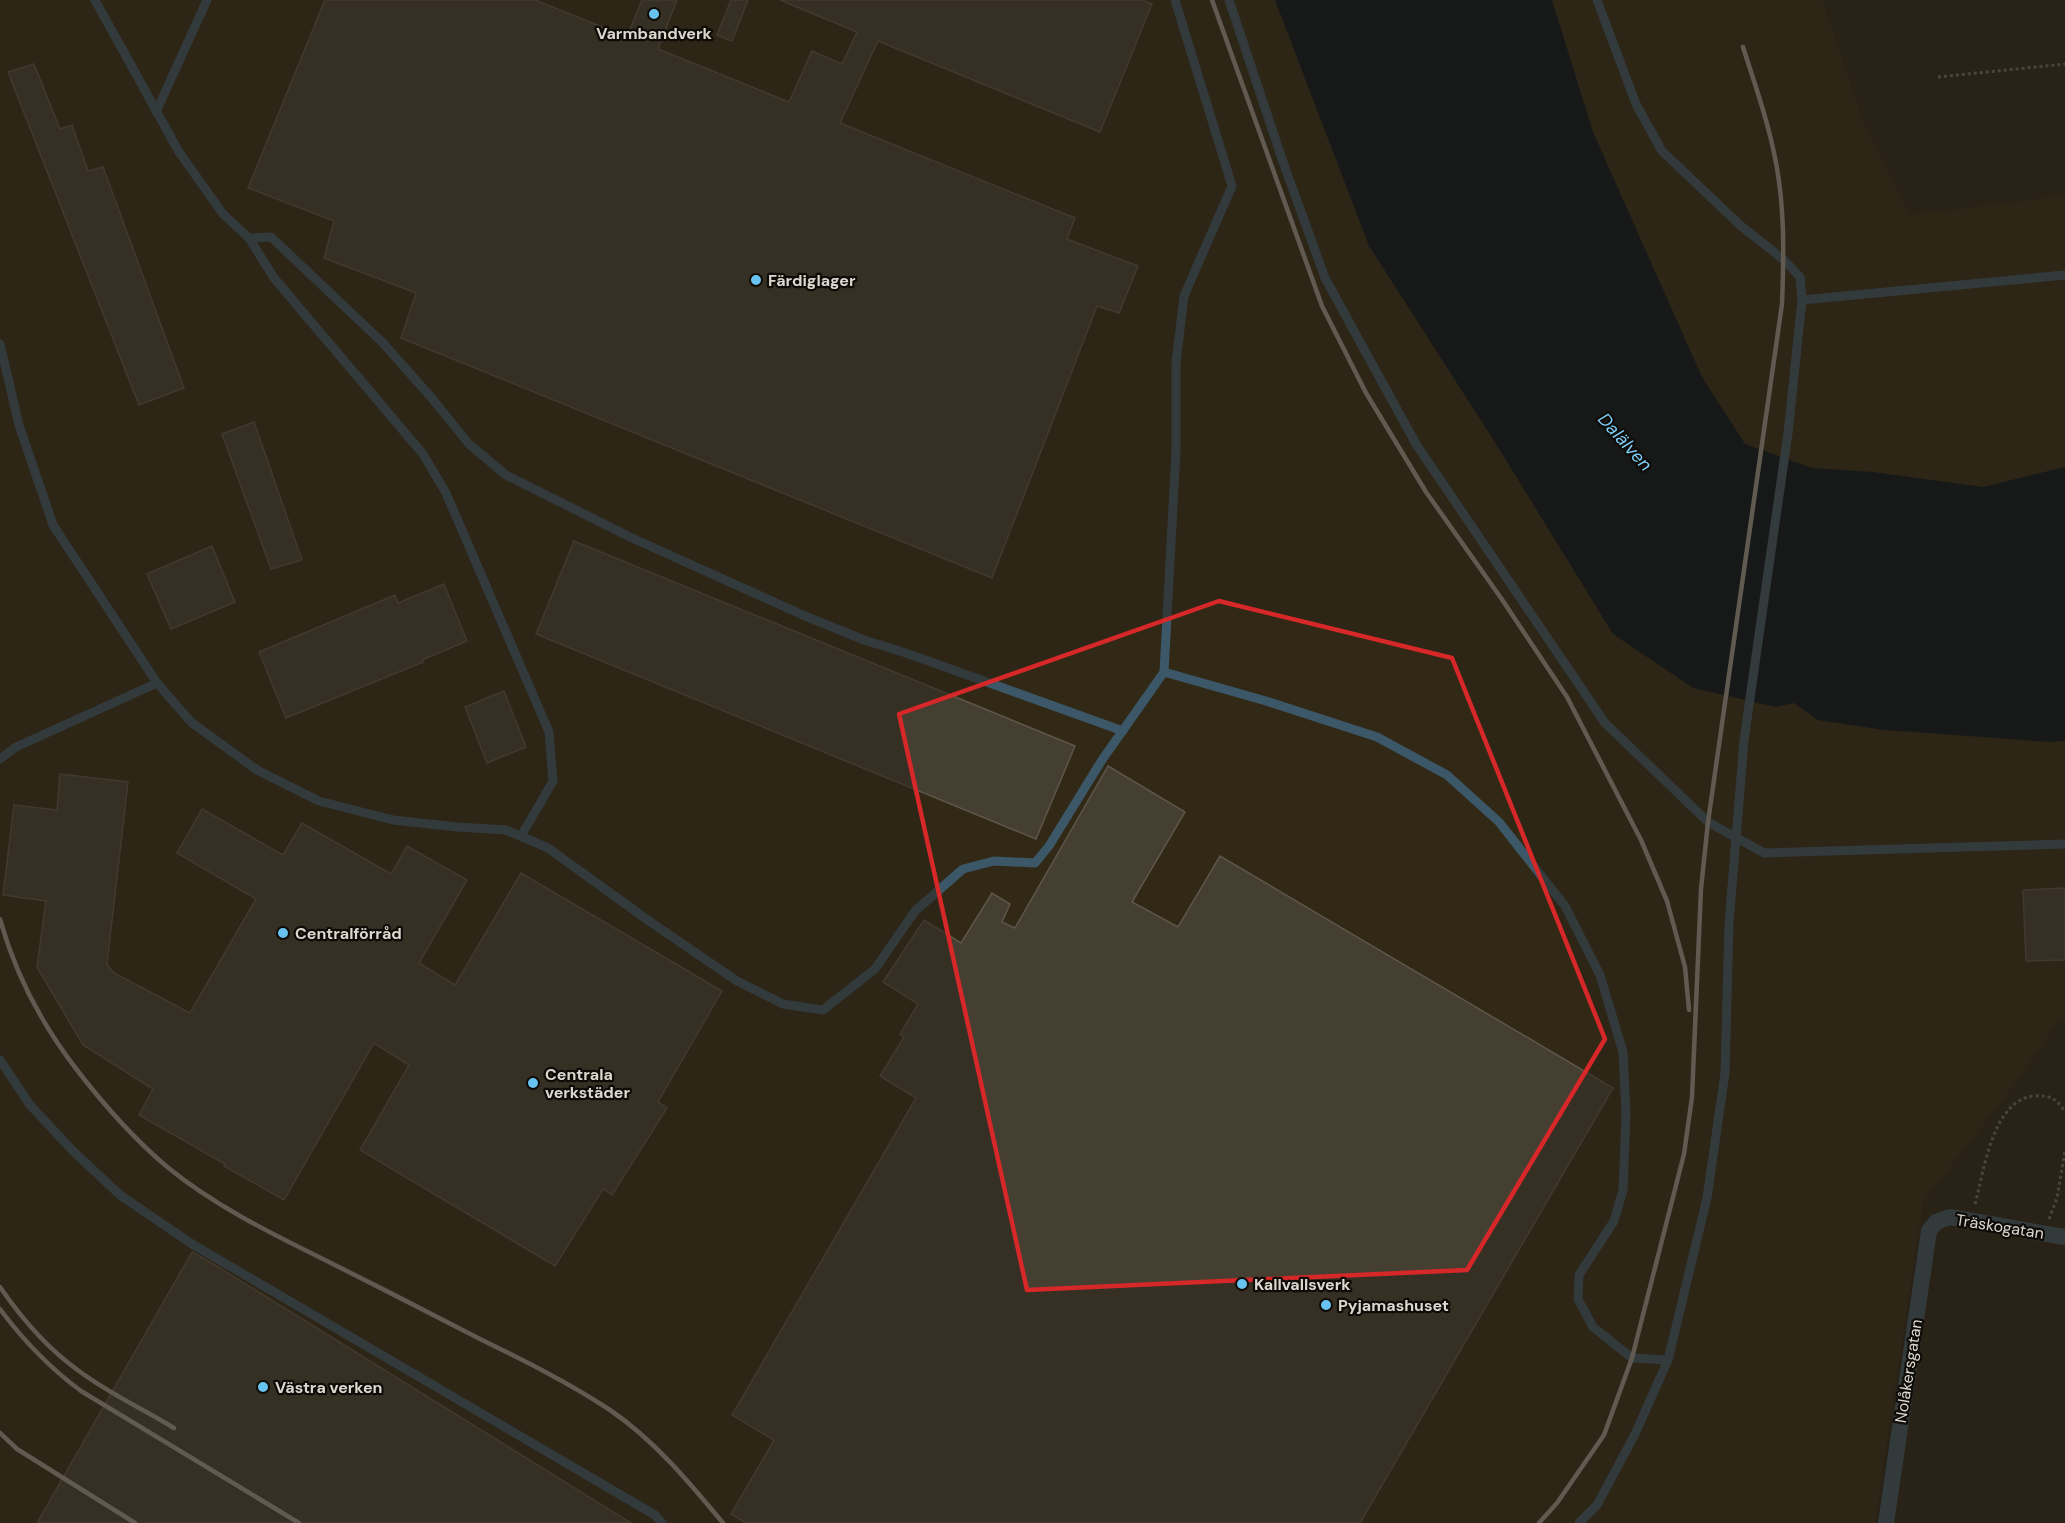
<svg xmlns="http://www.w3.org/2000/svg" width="2065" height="1523" font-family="'DM Sans',sans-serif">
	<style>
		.built { fill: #312816 }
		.water { fill: #000f1a }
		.building { fill: #453f32; stroke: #5d5649; stroke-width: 1.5 }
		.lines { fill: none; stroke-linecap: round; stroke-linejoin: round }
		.path { stroke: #726d63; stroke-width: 3; stroke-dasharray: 3 3; stroke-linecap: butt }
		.service { stroke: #3c5868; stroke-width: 9 }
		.minor { stroke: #3c5868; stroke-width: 16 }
		.rail { stroke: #a39e95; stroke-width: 4.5 }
		.marked { fill: none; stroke: #d62828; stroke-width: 4.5; stroke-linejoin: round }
		.poi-dot { fill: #69c3f1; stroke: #0f0c07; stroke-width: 2 }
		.labels { text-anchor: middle; stroke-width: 4.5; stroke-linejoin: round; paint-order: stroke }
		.poi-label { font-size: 16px; font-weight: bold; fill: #dcd8d0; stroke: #0f0c07; text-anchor: start }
		.street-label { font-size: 16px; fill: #dcd8d0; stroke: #0f0c07 }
		.water-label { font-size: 18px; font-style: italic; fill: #7ccdf7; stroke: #0f0c07 }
	</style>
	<rect width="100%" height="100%" fill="#292217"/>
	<path class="built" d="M0,0H1822L1864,124L1910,215L2065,196V1023L2058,1021L2012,1088L1923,1202L1875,1523H0Z"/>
	<path class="water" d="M1275,0H1552L1593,132L1702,377L1745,444L1812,468L1873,472L1983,487L2065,467V741L2050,742L1885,730L1818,720L1794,703L1776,707L1693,688L1613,634L1496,444L1369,246Z"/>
	<g class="building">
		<path d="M325,0H535L627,37L642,0H677L658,49L789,102L812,51L842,64L857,32L780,0H1142L1152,4L1100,132L878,41L840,123L1075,218L1067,239L1138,266L1119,313L1097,306L992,578L401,338L416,293L324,258L334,221L248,188Z"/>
		<path d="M731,0H748L732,41L717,35Z"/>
		<path d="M34,64L60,129L72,125L88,171L103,167L184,388L139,405L8,72Z"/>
		<path d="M254,422L302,560L271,569L222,434Z"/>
		<path d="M574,541L1075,746L1036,839L536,634Z"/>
		<path d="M212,546L235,602L171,629L147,574Z"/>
		<path d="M444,584L467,641L422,660L423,662L286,718L259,652L395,595L398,603Z"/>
		<path d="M504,691L526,747L487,763L465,707Z"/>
		<path d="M1108,766L1185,812L1132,902L1178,927L1220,856L1613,1088L1360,1523H746L731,1514L774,1440L732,1415L916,1098L880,1076L904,1037L900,1034L918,1004L883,982L924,920L961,943L992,893L1010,904L1002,922L1015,928Z"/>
		<path d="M60,774L128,782L107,964L114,973L190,1013L256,899L177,853L202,809L283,855L302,823L391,874L407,846L467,880L419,963L455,985L521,873L722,991L658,1102L667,1108L612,1195L603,1189L555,1266L360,1150L409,1065L374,1043L284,1200L224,1166L225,1164L139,1115L153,1089L83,1045L37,967L46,901L3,895L14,805L57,810Z"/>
		<path d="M2065,888V960L2026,961L2023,890Z"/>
		<path d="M192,1252L215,1265L631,1523H37Z"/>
	</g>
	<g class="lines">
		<g class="path">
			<path d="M1938,77L2065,64"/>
			<path d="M1975,1204C1984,1172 1992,1099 2035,1096C2050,1095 2057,1099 2065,1112"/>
			<path d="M2049,1219L2057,1198L2065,1151"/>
		</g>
		<g class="service">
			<path d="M95,0L179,152L223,214L249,238L274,278L423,454L446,493L549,732L553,781L521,836"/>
			<path d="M1229,0L1283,162L1325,278L1416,444L1605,723L1708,822L1764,853L2065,844"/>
			<path d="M156,112L207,0"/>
			<path d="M249,238L271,237L383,343L430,396L469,444L506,475L632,538L805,616L864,640L906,653L1123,731"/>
			<path d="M1802,300L2065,275"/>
			<path d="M0,344L19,425L53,525L157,683L191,722L257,770L319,801L393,820L457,827L506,830L548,848L649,921L737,981L783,1004L823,1010L875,969L915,911L963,869L994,861L1035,863L1049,846L1102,760L1164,672L1266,701L1377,737L1447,775L1499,822L1565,906L1600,975L1623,1052L1626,1114L1623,1190L1614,1221L1579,1275L1578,1299L1593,1327L1632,1358L1668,1360"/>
			<path d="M1164,672L1176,451V363L1184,296L1232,186L1175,0"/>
			<path d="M0,759L16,747L157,683"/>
			<path d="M0,1060L30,1105L73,1151L120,1195L192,1244L655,1515L662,1523"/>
			<path d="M1579,1523L1597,1505L1635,1434L1668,1360L1707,1198L1725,1073L1729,923L1744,740L1788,433L1802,300L1800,277L1784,260L1741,226L1662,151L1636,104L1597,0"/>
		</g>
		<path class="minor" d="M1886,1523L1929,1231L1936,1222L1950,1217L2065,1237"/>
		<g class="rail">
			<path d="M1212,0L1322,306L1366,393L1426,492L1501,598L1567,697L1641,840L1667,901L1685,967L1689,1010"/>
			<path d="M0,919C15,973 43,1026 77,1070C104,1105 132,1137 166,1166C212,1204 268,1232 321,1258C375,1285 428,1312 482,1340C525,1361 569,1383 610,1410C654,1440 689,1482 723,1523"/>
			<path d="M0,1287C22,1319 48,1349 79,1371C108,1393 143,1409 174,1428"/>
			<path d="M0,1309C23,1340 50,1368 81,1391L299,1523"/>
			<path d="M0,1433L17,1449L135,1523"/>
			<path d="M1539,1523L1557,1503L1604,1435L1632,1358L1684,1154L1692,1097L1701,889L1708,822L1782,304C1784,254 1785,202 1774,153C1767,117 1754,82 1743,47"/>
		</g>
	</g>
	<path d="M0 0H2065V1523H0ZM1219,601L1452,658L1605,1039L1467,1270L1027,1290L899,714Z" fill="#292217" fill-opacity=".55" fill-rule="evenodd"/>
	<path class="marked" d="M1219,601L1452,658L1605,1039L1467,1270L1027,1290L899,714Z"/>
	<g class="poi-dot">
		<circle cx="654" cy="14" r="6"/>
		<circle cx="756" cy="280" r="6"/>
		<circle cx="283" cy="933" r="6"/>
		<circle cx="533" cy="1083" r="6"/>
		<circle cx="1242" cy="1284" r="6"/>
		<circle cx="1326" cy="1305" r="6"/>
		<circle cx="263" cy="1387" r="6"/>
	</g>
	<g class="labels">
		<g class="poi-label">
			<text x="654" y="39" text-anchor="middle">Varmbandverk</text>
			<text x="768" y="286">Färdiglager</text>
			<text x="295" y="939">Centralförråd</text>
			<text x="545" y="1080">Centrala<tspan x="545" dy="18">verkstäder</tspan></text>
			<text x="1254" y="1290">Kallvallsverk</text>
			<text x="1338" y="1311">Pyjamashuset</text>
			<text x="275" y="1393">Västra verken</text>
		</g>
		<g class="street-label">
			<text transform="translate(2000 1226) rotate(9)" y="6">Träskogatan</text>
			<text transform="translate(1908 1371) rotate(-81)" y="6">Nolåkersgatan</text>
		</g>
		<g class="water-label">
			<text transform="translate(1625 442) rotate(48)" y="6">Dalälven</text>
		</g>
	</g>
</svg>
